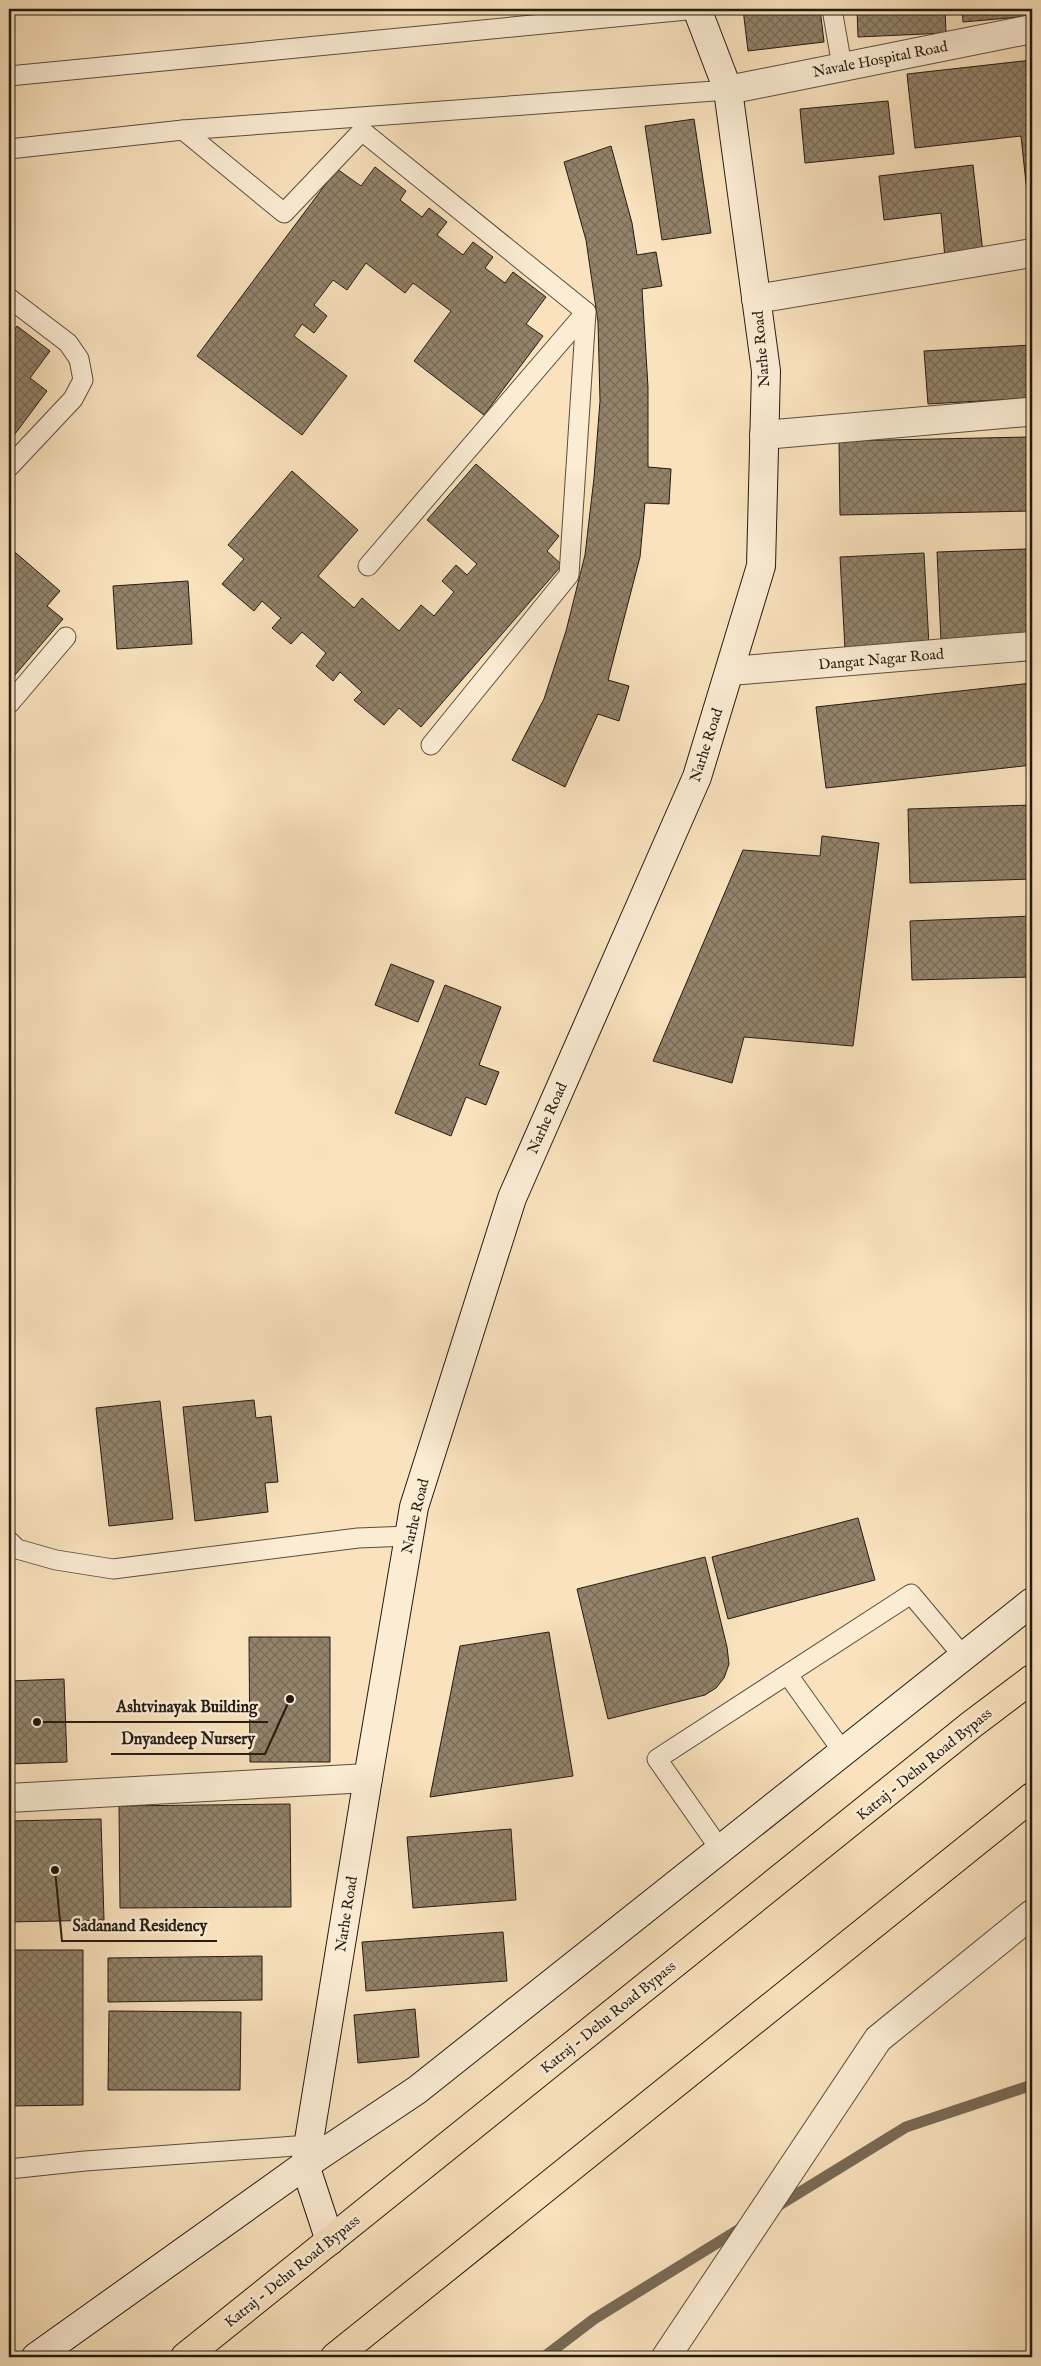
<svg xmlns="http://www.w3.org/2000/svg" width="1041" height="2366" font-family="'IM FELL English',serif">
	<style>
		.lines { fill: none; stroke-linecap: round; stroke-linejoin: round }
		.stream { stroke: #796b56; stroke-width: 11 }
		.building { fill: url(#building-cross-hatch); stroke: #241c12 }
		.lane-casing { stroke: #594e3d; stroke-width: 21 }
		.street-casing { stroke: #594e3d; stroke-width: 30 }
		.secondary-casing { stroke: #241c12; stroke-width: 30 }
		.highway-casing { stroke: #241c12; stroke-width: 30 }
		.lane { stroke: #fbecd4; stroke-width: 19 }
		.street { stroke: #fbecd4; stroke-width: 28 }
		.secondary { stroke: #fbecd4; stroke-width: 28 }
		.highway { stroke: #f9e2bd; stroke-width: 28 }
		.labels { text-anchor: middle; stroke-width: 5; stroke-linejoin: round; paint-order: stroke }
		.street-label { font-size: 15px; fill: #241c12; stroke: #fbecd4 }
		.leader { fill: none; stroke: #241c12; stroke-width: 2 }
		.callout-dot { fill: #241c12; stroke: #fbecd4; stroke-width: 2 }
		.callout-label { font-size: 16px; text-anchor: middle; font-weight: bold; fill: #241c12; stroke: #fbecd4; stroke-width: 5; stroke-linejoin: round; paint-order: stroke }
	</style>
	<defs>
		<pattern id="building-cross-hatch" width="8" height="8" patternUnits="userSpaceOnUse" patternTransform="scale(1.25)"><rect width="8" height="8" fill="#93836b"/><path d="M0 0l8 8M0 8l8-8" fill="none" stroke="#786a57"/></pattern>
	</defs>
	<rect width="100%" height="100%" fill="#f9e2bd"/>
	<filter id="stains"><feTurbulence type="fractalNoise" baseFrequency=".004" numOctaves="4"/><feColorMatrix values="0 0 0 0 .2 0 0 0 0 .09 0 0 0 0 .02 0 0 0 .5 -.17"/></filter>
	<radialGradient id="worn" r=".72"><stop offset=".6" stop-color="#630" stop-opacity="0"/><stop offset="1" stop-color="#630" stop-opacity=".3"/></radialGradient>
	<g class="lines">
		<g class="stream">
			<path d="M776,2207L906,2127L1032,2085"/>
			<path d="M544,2357L594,2319L743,2227"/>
		</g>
	</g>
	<g class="building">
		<path d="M743,9H820L824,42L748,51Z"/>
		<path d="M857,9H945L946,33L858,37Z"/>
		<path d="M962,9H1032V16L963,22Z"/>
		<path d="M1032,60V192L1027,193L1021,136L915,148L907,74Z"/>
		<path d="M888,101L894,154L805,163L800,109Z"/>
		<path d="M694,119L711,233L662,240L645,126Z"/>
		<path d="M611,146L632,223L637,255L656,252L662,286L642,289L648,387V467L671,469L669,504L645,503L640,557L608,680L629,686L619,721L598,714L565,787L512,760L544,699L566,631L585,555L594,478L600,401L598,322L586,240L564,162Z"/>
		<path d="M973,165L983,253L945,258L941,213L884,220L879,176Z"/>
		<path d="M375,167L406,191L400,200L422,217L429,208L447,222L437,235L463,255L473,242L493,257L485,268L505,283L513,272L546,297L526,324L543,336L484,415L414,361L451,311L413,283L405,293L366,263L347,290L333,280L314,305L327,316L314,333L302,324L294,336L347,376L302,435L197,356L337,169L361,186Z"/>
		<path d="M17,326L50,351L30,378L47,391L9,442V337Z"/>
		<path d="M1032,345V398L928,404L924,351Z"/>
		<path d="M1029,437L1031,511L840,515L839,441Z"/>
		<path d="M476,464L559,536L547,551L562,565L421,727L399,708L384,725L354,700L362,692L340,672L333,681L316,666L326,653L302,632L291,644L272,628L281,618L262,601L254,611L222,584L244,559L228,545L292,471L358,530L318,576L354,608L362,598L399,631L421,605L434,616L454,592L442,581L456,565L467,575L477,564L427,520Z"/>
		<path d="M9,547L60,591L47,606L63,619L9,682Z"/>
		<path d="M1026,549L1029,638L941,641L937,552Z"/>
		<path d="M924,553L929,645L845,649L840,557Z"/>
		<path d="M188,581L192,644L117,649L113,586Z"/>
		<path d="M1032,683V765L826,788L816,707Z"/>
		<path d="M1032,805V879L910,883L908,809Z"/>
		<path d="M822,836L879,843L853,1046L744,1037L732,1083L653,1061L743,850L820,856Z"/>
		<path d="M1032,916V977L912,980L910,921Z"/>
		<path d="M391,964L434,981L418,1022L375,1005Z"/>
		<path d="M445,985L501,1007L479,1065L499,1072L486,1105L466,1097L451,1136L395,1113Z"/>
		<path d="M254,1400L256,1418L271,1416L278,1482L265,1483L268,1512L195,1521L183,1407Z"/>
		<path d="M160,1401L173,1519L109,1526L96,1408Z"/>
		<path d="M858,1518L875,1580L728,1619L712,1557Z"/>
		<path d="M705,1557L727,1647L729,1664L724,1678L716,1688L705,1695L608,1719L577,1589Z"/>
		<path d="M549,1632L573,1776L430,1797L460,1646Z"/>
		<path d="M249,1637H330V1762H250Z"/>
		<path d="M64,1679L67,1762L9,1764V1681Z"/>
		<path d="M290,1804L291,1907L120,1908L119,1806Z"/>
		<path d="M101,1819L104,1920L9,1922V1821Z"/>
		<path d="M511,1829L516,1900L413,1908L407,1837Z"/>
		<path d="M503,1932L507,1981L366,1991L362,1942Z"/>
		<path d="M9,1950H83V2105L9,2106Z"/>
		<path d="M262,1956V2000L108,2002V1958Z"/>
		<path d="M415,2009L419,2057L358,2063L354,2015Z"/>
		<path d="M109,2011L241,2012L240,2090H108Z"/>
	</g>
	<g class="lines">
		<g class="lane-casing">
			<g id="lane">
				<path d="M832,9L842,66"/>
				<path d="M9,76L697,9"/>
				<path d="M183,130L284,213L362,131L586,312L368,566"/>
				<path d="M9,149L183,130L728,90"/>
				<path d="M9,298L68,343L79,359L83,380L73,399L9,467"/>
				<path d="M9,704L66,637"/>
				<path d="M431,745L569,575L586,312"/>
				<path d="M9,1541L17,1549L56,1560L113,1569L358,1538L409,1536"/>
				<path d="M788,1675L843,1752"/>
				<path d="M720,1849L657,1759L911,1594L963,1656"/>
				<path d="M9,2169L85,2161L309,2145"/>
			</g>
		</g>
		<g class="street-casing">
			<g id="street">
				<path d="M728,90L1032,29"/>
				<path d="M756,299L1032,253"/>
				<path d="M764,435L1027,412"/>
				<path d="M730,671L1032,646"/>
				<path d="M9,1798L368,1778"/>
				<path d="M666,2357L878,2039L1032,1914"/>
			</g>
		</g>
		<g class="secondary-casing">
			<g id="secondary">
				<path d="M330,2241L305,2165L368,1778L414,1507L512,1198L697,777L761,566L766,371L728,90L697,9"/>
				<path d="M36,2357L305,2165L417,2090L1032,1602"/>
			</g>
		</g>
		<g class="highway-casing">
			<g id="highway">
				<path d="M185,2357L971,1725L1032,1679"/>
				<path d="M335,2357L1032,1797"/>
			</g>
		</g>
		<use href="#lane" class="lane"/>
		<use href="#street" class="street"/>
		<use href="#secondary" class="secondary"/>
		<use href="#highway" class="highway"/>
	</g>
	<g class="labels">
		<g class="street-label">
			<text transform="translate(880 59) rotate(-11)" y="5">Navale Hospital Road</text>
			<text transform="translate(761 349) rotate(-95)" y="5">Narhe Road</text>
			<text transform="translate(881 659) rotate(-5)" y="5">Dangat Nagar Road</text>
			<text transform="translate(706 745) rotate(-72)" y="5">Narhe Road</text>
			<text transform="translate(547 1118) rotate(-66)" y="5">Narhe Road</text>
			<text transform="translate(415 1516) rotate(-77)" y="5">Narhe Road</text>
			<text transform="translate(924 1764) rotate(-39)" y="5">Katraj - Dehu Road Bypass</text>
			<text transform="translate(346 1914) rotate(-81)" y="5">Narhe Road</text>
			<text transform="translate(608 2017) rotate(-39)" y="5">Katraj - Dehu Road Bypass</text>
			<text transform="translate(292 2271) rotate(-39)" y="5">Katraj - Dehu Road Bypass</text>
		</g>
	</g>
	<path class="leader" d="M37 1722L107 1722H268M290 1699L265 1754H111M55 1870L62 1941H217"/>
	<g class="callout-dot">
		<circle cx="37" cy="1722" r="5"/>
		<circle cx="290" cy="1699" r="5"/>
		<circle cx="55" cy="1870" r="5"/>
	</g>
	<g class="callout-label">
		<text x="187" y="1712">Ashtvinayak Building</text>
		<text x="188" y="1744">Dnyandeep Nursery</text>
		<text x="140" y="1931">Sadanand Residency</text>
	</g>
	<rect width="1041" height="2366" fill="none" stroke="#f9e2bd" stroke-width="30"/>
	<rect x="10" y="10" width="1021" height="2346" fill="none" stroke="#241c12" stroke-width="2.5"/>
	<rect x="15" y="15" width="1011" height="2336" fill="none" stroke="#241c12"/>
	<rect width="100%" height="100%" filter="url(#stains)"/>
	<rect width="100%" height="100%" fill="url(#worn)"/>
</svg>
